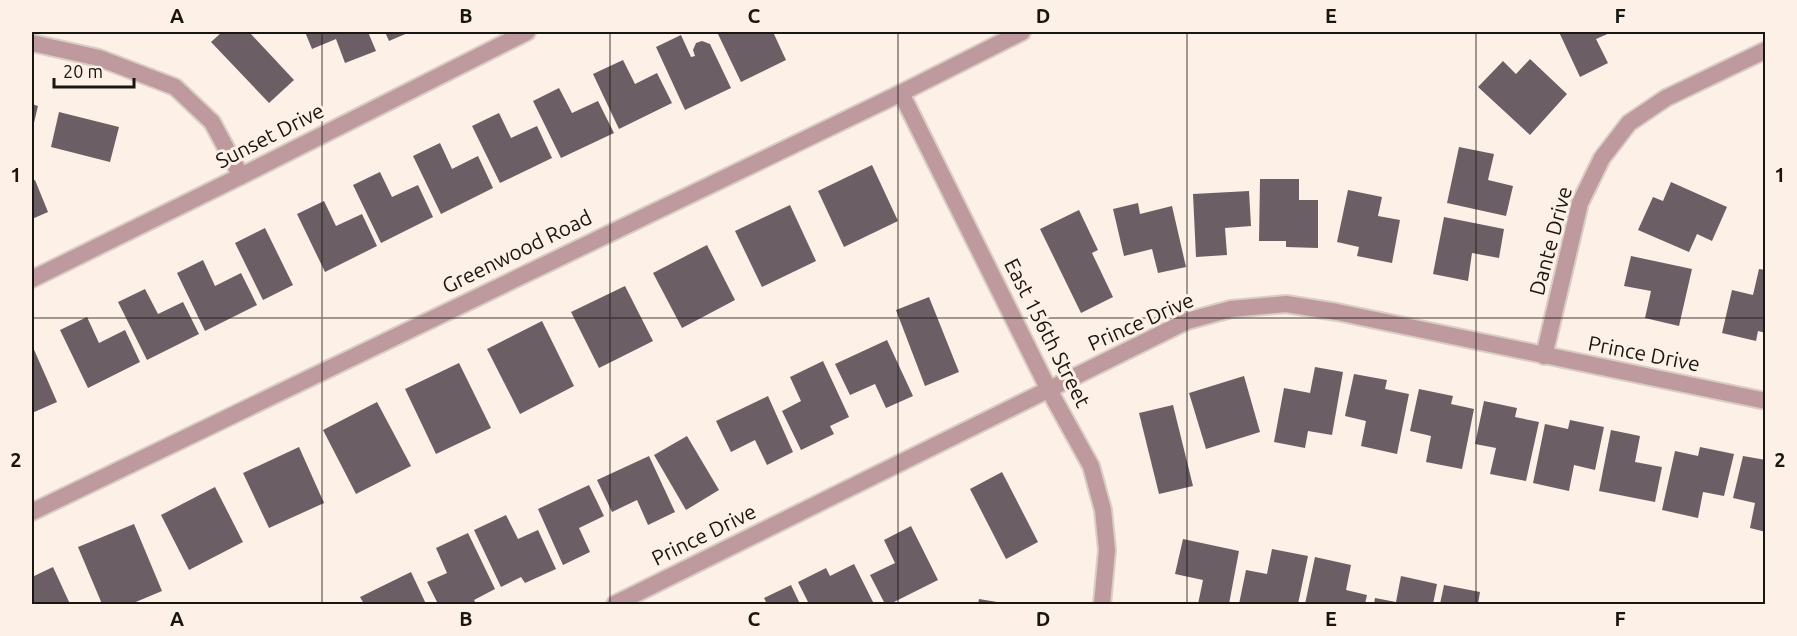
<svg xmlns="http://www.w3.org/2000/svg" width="1797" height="636" font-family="Ubuntu,sans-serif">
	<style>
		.building { fill: #6b5f65 }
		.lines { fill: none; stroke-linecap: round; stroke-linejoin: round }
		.minor-casing { stroke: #d9cdc5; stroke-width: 20 }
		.tertiary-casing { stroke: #d9cdc5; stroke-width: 20 }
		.minor { stroke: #be999d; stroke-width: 16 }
		.tertiary { stroke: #be999d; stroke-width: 16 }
		.grid { fill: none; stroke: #191511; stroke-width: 1.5; stroke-opacity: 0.55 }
		.labels { text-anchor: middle; stroke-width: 6; stroke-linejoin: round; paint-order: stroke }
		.street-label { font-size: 21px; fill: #191511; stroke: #fdf0e7 }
		.neatline { fill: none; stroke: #191511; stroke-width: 2 }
		.grid-label { font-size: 20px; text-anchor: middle; font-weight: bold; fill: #191511 }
	</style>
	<rect width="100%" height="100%" fill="#fdf0e7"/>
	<g class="building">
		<path d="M222,32H249L294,80L269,103L211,42Z"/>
		<path d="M305,32H368L376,51L345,63L336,39L312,49Z"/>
		<path d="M385,32H410L389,41Z"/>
		<path d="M717,32H773L786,60L741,82Z"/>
		<path d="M1559,32H1612L1596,39L1608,63L1580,77Z"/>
		<path d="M681,35L691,57L695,56L693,50L696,43L702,41L710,44L731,88L685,110L656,47Z"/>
		<path d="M1530,59L1567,94L1530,135L1478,87L1503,61L1516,74Z"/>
		<path d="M623,60L635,84L657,73L672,103L619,129L593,74Z"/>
		<path d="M559,88L572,113L598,101L614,133L561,158L533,101Z"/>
		<path d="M32,104L38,106L32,131Z"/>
		<path d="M59,112L119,127L110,162L51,147Z"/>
		<path d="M499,113L511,138L537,126L552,158L500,183L472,126Z"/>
		<path d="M440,143L452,169L478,156L493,188L441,214L413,156Z"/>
		<path d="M1459,147L1494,154L1488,180L1513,186L1506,216L1447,203Z"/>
		<path d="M872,165L898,221L844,247L818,191Z"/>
		<path d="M380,172L392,197L418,185L433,217L381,243L353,185Z"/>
		<path d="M1260,179H1299V200H1318V248L1286,247V241H1259Z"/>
		<path d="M35,180L48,212L32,219V181Z"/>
		<path d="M1671,182L1727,207L1712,241L1697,234L1689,252L1638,230L1653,197L1663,201Z"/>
		<path d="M1348,190L1382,197L1378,216L1400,220L1392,263L1357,256L1359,247L1337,242Z"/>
		<path d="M1249,191L1251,226L1225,228L1227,255L1196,257L1193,194Z"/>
		<path d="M324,201L336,226L362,214L377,246L325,272L297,214Z"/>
		<path d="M1138,203L1140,214L1172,206L1186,267L1158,273L1152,249L1124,256L1113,209Z"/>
		<path d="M790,205L816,261L762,287L735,231Z"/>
		<path d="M1079,210L1098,250L1092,253L1113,297L1081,313L1040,229Z"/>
		<path d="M1444,217L1504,229L1499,258L1472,253L1468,281L1433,274Z"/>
		<path d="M265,228L293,285L263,300L235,243Z"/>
		<path d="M707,245L735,300L682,328L653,273Z"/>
		<path d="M1631,256L1692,269L1679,326L1645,318L1651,291L1624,286Z"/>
		<path d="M203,260L215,286L241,273L257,305L205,331L177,273Z"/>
		<path d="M1759,269L1766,270V333L1758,331L1756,341L1722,333L1732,290L1753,295Z"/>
		<path d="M625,286L653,341L599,368L571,312Z"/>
		<path d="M145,289L158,314L183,302L199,334L147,360L118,302Z"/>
		<path d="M929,297L959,372L925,386L896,310Z"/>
		<path d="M87,317L99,343L125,330L140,362L88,388L60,330Z"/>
		<path d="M542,321L574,386L520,414L487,349Z"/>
		<path d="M887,340L913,396L886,408L875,384L850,395L835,364Z"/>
		<path d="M32,345L57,402L32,413Z"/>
		<path d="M823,361L849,417L830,426L834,434L801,450L782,411L801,401L790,377Z"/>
		<path d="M459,363L491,428L436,454L405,389Z"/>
		<path d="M1315,367L1343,372L1332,435L1308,431L1305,448L1274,442L1284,388L1310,393Z"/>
		<path d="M1354,374L1387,380L1385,389L1409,394L1397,454L1361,446L1366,421L1345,416Z"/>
		<path d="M1244,376L1260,432L1206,449L1189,393Z"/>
		<path d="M1419,389L1453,396L1451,404L1474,409L1462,469L1426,462L1431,436L1410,431Z"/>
		<path d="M768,396L793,452L767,465L755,440L731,452L716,421Z"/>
		<path d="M1484,401L1517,408L1515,417L1539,422L1526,481L1490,474L1496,448L1475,444Z"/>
		<path d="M377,402L411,466L356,494L323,430Z"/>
		<path d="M1173,405L1193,486L1159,494L1139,413Z"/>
		<path d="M1570,420L1604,427L1595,470L1574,465L1569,491L1533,483L1545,424L1568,429Z"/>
		<path d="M1611,430L1640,436L1635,462L1662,467L1655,502L1599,491Z"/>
		<path d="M687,436L719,490L686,510L654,455Z"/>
		<path d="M299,447L324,503L269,528L243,473Z"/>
		<path d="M1700,447L1734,454L1724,496L1703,492L1698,518L1662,510L1675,451L1698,456Z"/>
		<path d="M649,456L675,512L648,525L637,500L612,512L597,480Z"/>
		<path d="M1743,456L1766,460V532L1750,528L1755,503L1733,498Z"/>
		<path d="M1002,472L1038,542L1006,559L970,489Z"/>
		<path d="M589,485L604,516L579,528L590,552L563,565L538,509Z"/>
		<path d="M215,487L243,542L189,570L161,515Z"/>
		<path d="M506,515L518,539L538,530L556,569L525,583L521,577L501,587L474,530Z"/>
		<path d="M134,524L162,591L131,604H102L78,547Z"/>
		<path d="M911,526L938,580L890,604H885L870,575L895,563L884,540Z"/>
		<path d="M468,533L495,589L474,600L476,604H438L427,582L447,573L436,548Z"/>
		<path d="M1183,539L1239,551L1229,604H1198L1203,580L1175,574Z"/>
		<path d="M1272,549L1308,556L1298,604H1239L1246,570L1267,574Z"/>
		<path d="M1315,557L1351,565L1346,590L1367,595L1365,604H1305Z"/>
		<path d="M854,564L874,604H809L798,582L826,568L830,576Z"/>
		<path d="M53,567L70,604H32V577Z"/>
		<path d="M411,572L426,604H364L360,597Z"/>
		<path d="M1401,576L1437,584L1433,604H1374L1375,598L1396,602Z"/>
		<path d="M791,585L800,604H767L764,598Z"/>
		<path d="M1444,585L1480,592L1478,604H1440Z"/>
		<path d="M979,599L1003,603V604H978Z"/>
	</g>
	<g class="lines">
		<g class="minor-casing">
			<g id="minor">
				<path d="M32,43L99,58L175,87L212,122L241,176"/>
				<path d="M901,93L1049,390L1091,466L1103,510L1107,550L1102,604"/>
				<path d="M32,279L241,176L527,32"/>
				<path d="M1544,356L1580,203L1602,158L1629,123L1666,98L1766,50"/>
				<path d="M615,604L1187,321L1231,309L1286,304L1337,312L1766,401"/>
			</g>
		</g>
		<g class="tertiary-casing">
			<path id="tertiary" d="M32,512L901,93L1022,32"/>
		</g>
		<use href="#minor" class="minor"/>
		<use href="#tertiary" class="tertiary"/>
	</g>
	<path class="grid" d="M322,32V604M610,32V604M898,32V604M1187,32V604M1476,32V604M32,318H1766"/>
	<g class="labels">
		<g class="street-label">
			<text transform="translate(270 136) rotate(-27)" y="7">Sunset Drive</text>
			<text transform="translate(1551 241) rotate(-75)" y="7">Dante Drive</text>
			<text transform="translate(517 252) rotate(-26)" y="7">Greenwood Road</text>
			<text transform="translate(1141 322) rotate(-24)" y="7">Prince Drive</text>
			<text transform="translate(1047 333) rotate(63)" y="7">East 156th Street</text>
			<text transform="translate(1644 354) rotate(11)" y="7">Prince Drive</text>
			<text transform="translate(704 535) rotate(-26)" y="7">Prince Drive</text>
		</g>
	</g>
	<rect width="1797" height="636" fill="none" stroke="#fdf0e7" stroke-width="66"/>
	<path d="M54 78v9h80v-9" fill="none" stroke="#191511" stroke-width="3"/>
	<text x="63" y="78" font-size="18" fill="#191511" stroke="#fdf0e7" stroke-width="4.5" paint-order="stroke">20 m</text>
	<rect x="33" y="33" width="1731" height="570" class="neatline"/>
	<g class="grid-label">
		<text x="177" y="23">A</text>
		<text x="466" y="23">B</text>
		<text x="754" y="23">C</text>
		<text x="1043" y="23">D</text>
		<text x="1331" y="23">E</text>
		<text x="1620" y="23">F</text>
		<text x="16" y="182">1</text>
		<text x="1780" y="182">1</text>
		<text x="16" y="467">2</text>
		<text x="1780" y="467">2</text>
		<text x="177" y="626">A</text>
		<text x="466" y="626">B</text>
		<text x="754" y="626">C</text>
		<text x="1043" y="626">D</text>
		<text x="1331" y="626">E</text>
		<text x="1620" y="626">F</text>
	</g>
</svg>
